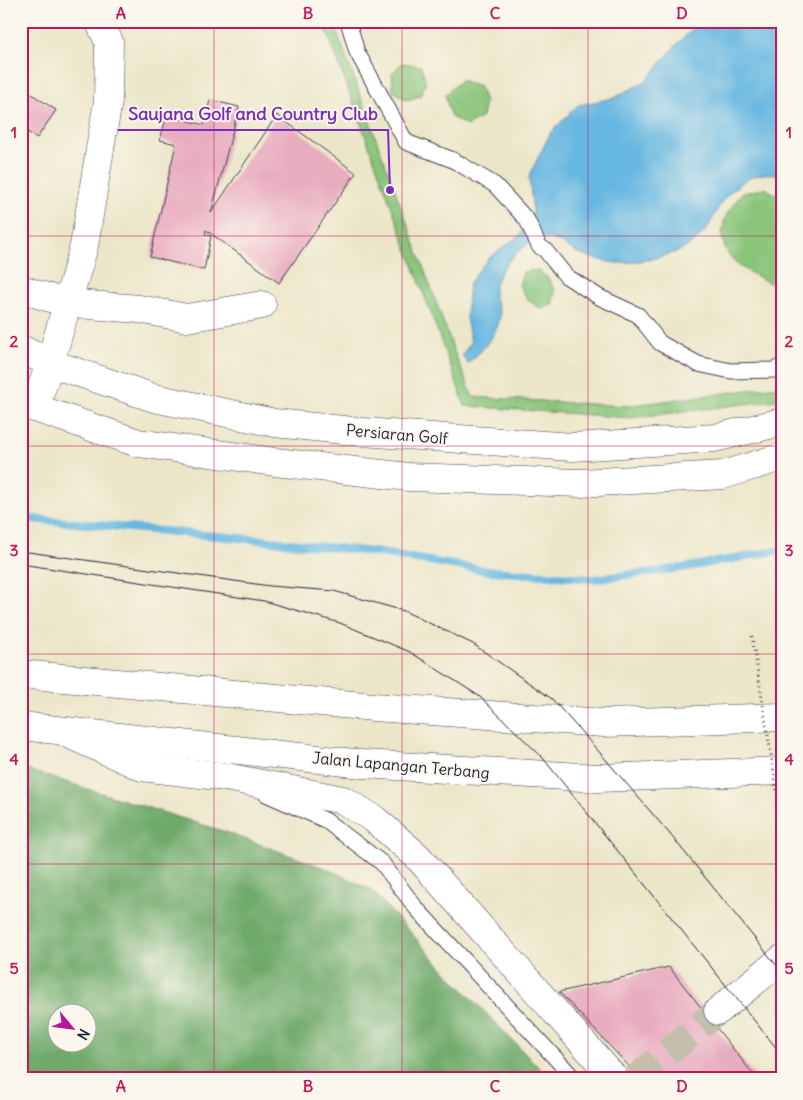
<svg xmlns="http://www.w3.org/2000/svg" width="803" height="1100" font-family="Delius,sans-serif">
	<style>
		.green { fill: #8ac57a; stroke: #56745a }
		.forest { fill: #6faa6a; stroke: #486652; fill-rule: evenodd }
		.water { fill: #66b7e1; stroke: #446c8e }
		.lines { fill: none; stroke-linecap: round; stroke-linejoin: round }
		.stream { stroke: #66b7e1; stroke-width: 8 }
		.building { fill: #e8acbf }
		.tertiary-tunnel { stroke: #c4bfad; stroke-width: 28; stroke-dasharray: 28 14; stroke-linecap: butt }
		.service-casing { stroke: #403f50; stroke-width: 17 }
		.minor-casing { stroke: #403f50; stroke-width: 29 }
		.tertiary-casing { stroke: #403f50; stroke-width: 29 }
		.primary-casing { stroke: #403f50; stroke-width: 29 }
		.service { stroke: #fff; stroke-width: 15 }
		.minor { stroke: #fff; stroke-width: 28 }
		.tertiary { stroke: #fff; stroke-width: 28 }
		.primary { stroke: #fff; stroke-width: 28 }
		.tram { stroke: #22223b; stroke-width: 1 }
		.path-bridge { stroke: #403f50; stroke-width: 3; stroke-dasharray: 1 4; stroke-linecap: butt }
		.grid { fill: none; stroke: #c2185b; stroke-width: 1; stroke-opacity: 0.55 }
		.labels { text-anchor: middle; stroke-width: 4; stroke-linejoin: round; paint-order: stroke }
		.street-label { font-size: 16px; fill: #22223b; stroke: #fbf7ec }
		.leader { fill: none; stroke: #7b2cbf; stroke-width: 2 }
		.callout-dot { fill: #7b2cbf; stroke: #fbf7ec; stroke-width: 2 }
		.callout-label { font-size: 18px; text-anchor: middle; font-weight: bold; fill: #7b2cbf; stroke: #fbf7ec; stroke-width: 4; stroke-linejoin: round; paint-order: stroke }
		.neatline { fill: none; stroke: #c2185b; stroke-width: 2 }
		.grid-label { font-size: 16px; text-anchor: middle; font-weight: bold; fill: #c2185b }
	</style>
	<rect width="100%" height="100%" fill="#fbf7ec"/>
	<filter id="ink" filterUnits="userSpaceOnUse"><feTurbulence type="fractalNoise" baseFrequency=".02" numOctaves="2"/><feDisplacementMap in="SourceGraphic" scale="10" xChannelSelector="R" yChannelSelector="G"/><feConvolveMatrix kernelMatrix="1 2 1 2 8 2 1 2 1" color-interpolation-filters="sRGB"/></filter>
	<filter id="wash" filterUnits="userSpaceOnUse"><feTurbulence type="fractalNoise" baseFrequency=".0096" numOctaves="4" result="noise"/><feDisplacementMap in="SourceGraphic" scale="20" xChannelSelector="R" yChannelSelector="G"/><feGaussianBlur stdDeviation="1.12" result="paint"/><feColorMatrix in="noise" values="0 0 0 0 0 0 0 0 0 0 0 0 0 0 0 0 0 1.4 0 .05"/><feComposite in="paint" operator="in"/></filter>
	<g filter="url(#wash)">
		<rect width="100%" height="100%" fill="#ece6c9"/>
		<g class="green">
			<path d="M323,21H333L457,359L473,397L626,406L777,386L782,383V398L777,400L631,418L465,406Z"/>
			<path d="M402,63L421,66L426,82L420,96L407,100L393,91L392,73Z"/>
			<path d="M461,80L480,87L485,102L482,117L467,126L451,117L445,95Z"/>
			<path d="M765,188L777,195L782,204V287L776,286C746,271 711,257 726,216C730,208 737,200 742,193Z"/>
			<path d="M537,270L548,278L555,291L552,305L541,309L527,299L519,285L523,272Z"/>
		</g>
		<path class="forest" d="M21,768L226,832L330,870L372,890L450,976L550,1079H21ZM58,1012H88V1042H58Z"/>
		<path class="water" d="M701,21H782V175C756,169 736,183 721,203C715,212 712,222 706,230C697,241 686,249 673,253C655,259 635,263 617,263C607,262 592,258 583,255C563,247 552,229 528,244C513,255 495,272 494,292C493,300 501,309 500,317C497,336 481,351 468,364L462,355L471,342L466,318L469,283L488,259L521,234L533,213L529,176L551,132L578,105L614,98L647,80L677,44Z"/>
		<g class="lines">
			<path class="stream" d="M21,518L261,540L374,552L490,571L595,579L682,568L782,550"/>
		</g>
		<g id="blocks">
			<g class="building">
				<path d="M21,87L56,110L37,138L21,128Z"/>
				<path d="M210,100L239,107L211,213L277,115L356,173L279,283L206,230L205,234L211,236L204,270L150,257L176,144L160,140L167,115L204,125Z"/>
				<path d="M669,967L703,1010L706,1020L715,1026L757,1079H641L559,992Z"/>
			</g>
		</g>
	</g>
	<g filter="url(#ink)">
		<use href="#blocks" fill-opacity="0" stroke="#403f50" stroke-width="1"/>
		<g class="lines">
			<path class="tertiary-tunnel" d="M635,1079L718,1011"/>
			<g class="service-casing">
				<g id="service">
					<path d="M348,21L357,52L406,142L453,160L495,185L527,220L539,246L545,250L566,276L599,297L638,315L660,343L698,364L731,371L774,370L782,366"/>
					<path d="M266,794L325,820L382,863L416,908L570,1074"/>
				</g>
			</g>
			<g class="minor-casing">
				<g id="minor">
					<path d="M21,289L66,303L139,309L187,318L262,305"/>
					<path d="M35,408L50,363L84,246L108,101L109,42L99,21"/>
				</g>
			</g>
			<g class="tertiary-casing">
				<g id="tertiary">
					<path d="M21,349L50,363L154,398L275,423L363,432L573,447L715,438L782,422"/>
					<path d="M21,401L35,408L138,443L275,462L409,477L580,483L723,475L782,457"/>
					<path d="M66,733L142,767L226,777L343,800L374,819L417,856L615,1079"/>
					<path d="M718,1011L782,959"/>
				</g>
			</g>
			<g class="primary-casing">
				<g id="primary">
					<path d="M21,674L374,707L604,723L782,717"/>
					<path d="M21,726L363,764L598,778L782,771"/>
				</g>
			</g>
			<use href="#service" class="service"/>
			<use href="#minor" class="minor"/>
			<use href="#tertiary" class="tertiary"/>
			<use href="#primary" class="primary"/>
			<g class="tram">
				<path d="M21,551L270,586L334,591L404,611L473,644L552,699L601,754L669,833L782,972"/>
				<path d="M21,564L264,601L340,623L410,652L479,696L542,757L782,1055"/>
			</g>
			<path class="path-bridge" d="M752,636L782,823"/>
		</g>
	</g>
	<path class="grid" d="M214,21V1079M402,21V1079M588,21V1079M21,236H782M21,446H782M21,654H782M21,864H782"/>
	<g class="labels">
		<g class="street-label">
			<text transform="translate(397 434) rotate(5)" y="6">Persiaran Golf</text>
			<text transform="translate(401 765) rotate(5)" y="6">Jalan Lapangan Terbang</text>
		</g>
	</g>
	<path class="leader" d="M390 190L388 130H118"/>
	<circle class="callout-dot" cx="390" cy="190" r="5"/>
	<g class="callout-label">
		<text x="253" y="120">Saujana Golf and Country Club</text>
	</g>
	<rect width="803" height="1100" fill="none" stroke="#fbf7ec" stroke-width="55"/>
	<g transform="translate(72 1028) rotate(119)"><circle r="24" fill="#fbf7ec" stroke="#a4a2a5"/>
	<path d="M0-4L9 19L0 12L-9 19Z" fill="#b5179e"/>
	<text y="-8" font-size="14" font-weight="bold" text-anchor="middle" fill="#22223b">N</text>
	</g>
	<rect x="28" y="28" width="748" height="1044" class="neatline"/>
	<g class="grid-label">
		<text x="121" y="19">A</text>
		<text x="308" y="19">B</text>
		<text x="495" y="19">C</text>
		<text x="682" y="19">D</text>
		<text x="14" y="138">1</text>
		<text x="789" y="138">1</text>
		<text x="14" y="347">2</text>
		<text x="789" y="347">2</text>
		<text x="14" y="556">3</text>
		<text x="789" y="556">3</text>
		<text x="14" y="765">4</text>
		<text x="789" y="765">4</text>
		<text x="14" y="974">5</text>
		<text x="789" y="974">5</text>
		<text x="121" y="1092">A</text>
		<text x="308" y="1092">B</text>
		<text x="495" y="1092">C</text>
		<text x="682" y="1092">D</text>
	</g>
</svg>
